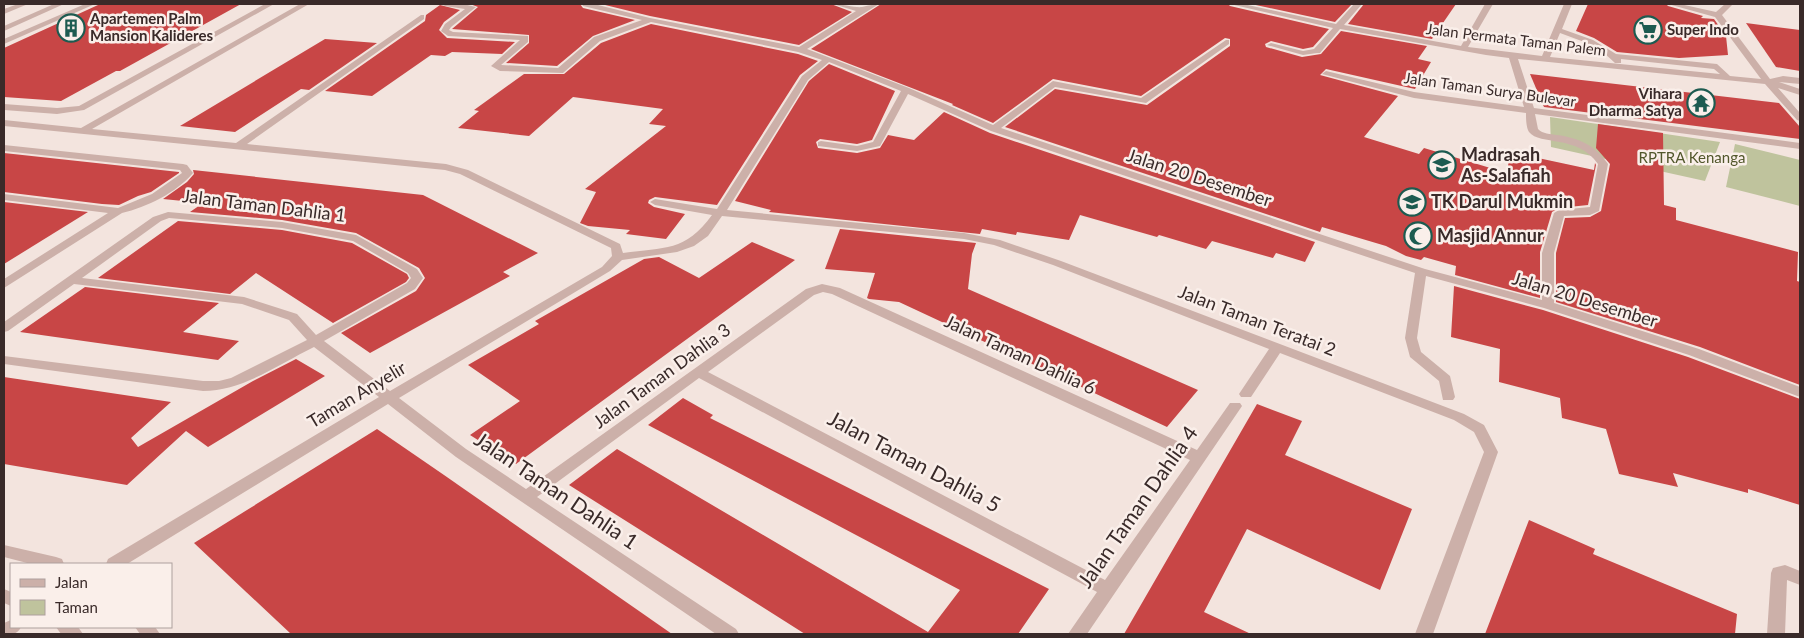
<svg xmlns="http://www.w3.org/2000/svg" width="1804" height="638" font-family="Lato,sans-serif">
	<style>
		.green { fill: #bfc39d }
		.building { fill: #c84646 }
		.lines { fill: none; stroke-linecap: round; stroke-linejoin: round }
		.minor { fill: #ccb0a9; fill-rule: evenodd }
		.labels { text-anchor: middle; stroke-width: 5; stroke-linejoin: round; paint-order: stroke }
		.far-poi-label { font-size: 15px; font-weight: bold; fill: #392a29; stroke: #faefea; text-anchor: start }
		.far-street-label { font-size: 15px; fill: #392a29; stroke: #faefea }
		.far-park-label { font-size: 15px; fill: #52572c; stroke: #faefea }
		.poi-label { font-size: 18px; font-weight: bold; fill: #392a29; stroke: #faefea; text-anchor: start }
		.street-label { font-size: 18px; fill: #392a29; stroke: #faefea }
		.near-street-label { font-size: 21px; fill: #392a29; stroke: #faefea }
	</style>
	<rect width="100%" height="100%" fill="#f3e4de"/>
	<g class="green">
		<path d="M1550,117L1720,142L1705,181L1551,147Z"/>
		<path d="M1735,144L1800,160V206L1726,187Z"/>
	</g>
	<g class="building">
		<path d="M108,4H241L120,71H116L61,101L4,97V48L98,5Z"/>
		<path d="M470,4H580L583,8L635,20L593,36L557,66L506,63L529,43V35L452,29L478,7Z"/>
		<path d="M601,4H831L852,12L799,45L650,16Z"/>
		<path d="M881,4H1228L1230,6L1329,29L1313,47L1303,49L1271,41L1265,44L1266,47L1302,57L1321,54L1341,31L1427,46L1418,59L1431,62L1415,89L1326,69L1320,75L1398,96L1364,137L1419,154L1424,148L1507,173L1510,152L1594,170L1595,163L1596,165L1588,205L1559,208L1552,212L1540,252V298L1455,275L1456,266L1424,257L1421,260L1406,256L1386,246L1322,227L1320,232L1005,127L1055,89L1147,105L1230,46V39L1225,38L1141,96L1053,79L993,123L952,105L953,104L811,49Z"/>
		<path d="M1251,4H1352L1335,22Z"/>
		<path d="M1364,4H1456L1432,39L1348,24Z"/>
		<path d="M1588,4H1666L1668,6L1703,16L1701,18L1714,19L1726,36L1728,55L1679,58L1617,52L1594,38L1576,31Z"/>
		<path d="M440,5L460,10L444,22L439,30L447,38L515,42L502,54L452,52L445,56L431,55L372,96L325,91L425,21L426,15Z"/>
		<path d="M1746,23L1800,30V71L1776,67Z"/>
		<path d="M651,24L798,54L818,61L800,75L717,205L655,197L649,200L648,203L654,207L685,214L666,239L626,234L630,230L588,226L580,223L596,192L585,189L666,126L649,124L663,109L573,97L529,136L458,128L479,111L474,110L524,74H564L601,43Z"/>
		<path d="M325,39L377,43L309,90L301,89L235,132L180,126Z"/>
		<path d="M829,64L895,91L872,140L857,144L820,139L816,142L818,148L857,153L880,148L888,135L914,140L944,112L990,133L1315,242L1305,262L1276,253L1273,258L1212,241L1206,249L1159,235L1157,237L1080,215L1069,240L1017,232L1016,235L982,229L980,234L769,212L771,210L735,201L809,81Z"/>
		<path d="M1530,74L1779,103L1800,127V139L1544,107Z"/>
		<path d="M1598,124L1663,133L1664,205L1676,208V220L1798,252L1797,281L1800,282V385L1700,347L1556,302V253L1565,218L1590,217L1601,211L1610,164L1596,148Z"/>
		<path d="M4,153L179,172V173L151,192L138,196L119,205L102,204L4,192Z"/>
		<path d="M193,170L423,195L538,253L503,272L510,276L370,353L341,333L416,291L425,278L419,268L356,233L282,220L190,212L203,203L163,199L187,182L194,174Z"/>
		<path d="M4,202L88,212L4,264Z"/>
		<path d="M178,221L282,230L352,243L407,274L409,278L406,282L333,323L256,273L230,294L98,278Z"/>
		<path d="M840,229L976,243L972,254L968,289L1198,390L1167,427L899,302L869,299L867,298L875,273L825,269Z"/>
		<path d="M752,242L795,260L516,464L470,435L520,401L468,365L539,324L535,321L644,259L659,257L699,278Z"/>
		<path d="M1454,286L1543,310L1688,357L1800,399V505L1748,489V493L1673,473L1678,487L1619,474L1606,429L1562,418L1560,398L1499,382L1500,349L1451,337Z"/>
		<path d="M85,287L219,303L183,332L239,341L218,360L20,332Z"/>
		<path d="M296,359L325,376L208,447L186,431L127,485L4,464V377L171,402L131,438L138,447L253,381Z"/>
		<path d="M683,398L713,415L710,418L1049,589L1018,634H805L569,485L617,449L928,632L960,590L648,425Z"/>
		<path d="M1257,404L1302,421L1285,455L1412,509L1380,590L1247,529L1204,612L1251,634H1124Z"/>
		<path d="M377,429L444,475L672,634H291L194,543Z"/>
		<path d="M1529,520L1595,549L1593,554L1737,614L1735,634H1485Z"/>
	</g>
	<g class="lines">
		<g class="minor">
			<path d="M18,4H28L4,14V9Z"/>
			<path d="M54,4H64L4,31V26Z"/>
			<path d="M85,4H95L4,44V39Z"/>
			<path d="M265,4H274L84,110L57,114L4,110V104L57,108L79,106Z"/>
			<path d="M300,4H309L92,129L236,143L421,15H424V19L247,144L446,164L468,170L620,244L623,253C665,247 685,252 712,215L655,205L650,202L655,199L717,209L802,76L822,60L798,52L651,22L600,41L563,73L500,71L491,66L520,40L448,36L441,31L445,24L465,9L445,6L441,4H463L476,7L451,27L449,30L453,32L528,36V42L501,65L558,68L594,37L642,20L583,6L582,4H594L650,18L799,47L856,11L833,4C842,4 856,8 862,7C868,6 872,4 879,4L807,49L909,88L993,125L1053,81L1141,98L1226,40H1229V44L1146,103L1055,87L1001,128L1425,269L1542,300V253L1554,213L1559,210L1590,207L1598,164C1577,134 1540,146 1529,132C1526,127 1526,118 1526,113L1414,98L1322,74L1326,71L1414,92L1524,107L1509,58L1486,55L1340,29L1320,53H1317L1303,55L1267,45L1271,43L1303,51L1314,49L1333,28L1230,4H1243L1336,24L1354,4H1362L1344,25L1461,46L1485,4H1493L1468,47L1542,56L1564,4H1572L1562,29L1593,40L1616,54L1717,64L1730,76L1761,79L1715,17L1668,4H1680L1716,12L1725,4H1733L1722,15L1770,79L1783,76L1800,78V84L1779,82L1800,89V95L1778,88L1800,113V121L1797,120L1765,84L1518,59L1534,108L1800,143V149L1535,114L1538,129C1543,134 1550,134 1557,135C1579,138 1595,145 1608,164L1599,211L1590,215L1564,216L1554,253V303L1699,349L1800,387V397L1689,355L1544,308L1426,276L1417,338L1421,352L1450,376L1455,397L1453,400H1443L1439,381L1410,357L1405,338L1415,273L991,131L908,94L880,146L857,151L818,146V142L821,141L857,146L873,142L901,91L829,62L808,80L727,210L964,233L1000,240L1061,261L1464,414L1484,425L1498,452L1433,634H1415L1484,452L1474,432L1454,420L1280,353L1251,397H1241L1239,394L1269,349L1053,265L994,245L964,239L722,216L708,236L694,246L677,252L622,260L610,271L399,398L466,449L526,489L806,289L822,284L840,288L1197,450L1230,403H1240L1242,406L1240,409L1087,634H1068L1097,592L699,378L537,497L736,629L739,634H716L456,457L388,404L127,564H106L108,559L379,397L314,347C279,364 243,391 203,391L4,364V356L203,381H219L231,378L307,340L289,320L242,304L74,284L8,331L4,332V322L153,217L168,212L282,222L356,235L417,269L423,278L415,289L324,341L390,391L602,267L612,256L611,248L460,174L445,170L4,126V120L81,128ZM1560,33L1587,43L1603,52L1615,63H1621V59L1714,69L1720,74L1550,57ZM169,218L282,228L353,241L408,273L411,278L407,283L316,335L297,314L244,297L82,278L161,221ZM823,292L832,294L1190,460L1105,580L708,372L814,295Z"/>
			<path d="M4,145L183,164L187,165L193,173C176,193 147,207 122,213L4,288V279L108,213L4,200V194L118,208L152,194L182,173L180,170L4,151Z"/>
			<path d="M4,545L56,557L62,559L64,564H31L4,557Z"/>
			<path d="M1785,565L1800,571V585L1787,580L1785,634H1767L1771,573L1773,568Z"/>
			<path d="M4,589L11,592V606L4,603Z"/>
			<path d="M11,620V627H21C17,635 12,634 4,634V623Z"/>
			<path d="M56,627H78L83,634H61Z"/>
			<path d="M135,627H155L160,634H140Z"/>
		</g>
	</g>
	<defs>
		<g id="building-ring" transform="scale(1.4375)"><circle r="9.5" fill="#faefea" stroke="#1d5b50" stroke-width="1.5"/><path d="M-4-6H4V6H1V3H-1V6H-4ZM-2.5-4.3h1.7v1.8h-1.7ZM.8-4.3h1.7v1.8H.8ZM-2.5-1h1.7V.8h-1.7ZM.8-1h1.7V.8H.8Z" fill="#1d5b50"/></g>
		<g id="supermarket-ring" transform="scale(1.4375)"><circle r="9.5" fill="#faefea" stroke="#1d5b50" stroke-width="1.5"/><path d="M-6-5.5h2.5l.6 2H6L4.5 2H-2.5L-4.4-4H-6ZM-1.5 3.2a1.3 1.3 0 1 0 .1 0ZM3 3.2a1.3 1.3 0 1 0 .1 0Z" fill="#1d5b50"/></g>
		<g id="temple-ring" transform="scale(1.4375)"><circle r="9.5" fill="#faefea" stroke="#1d5b50" stroke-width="1.5"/><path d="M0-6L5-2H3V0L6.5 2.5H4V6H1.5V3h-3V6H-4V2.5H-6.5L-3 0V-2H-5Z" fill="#1d5b50"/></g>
		<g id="school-ring" transform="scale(1.4375)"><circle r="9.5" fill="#faefea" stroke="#1d5b50" stroke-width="1.5"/><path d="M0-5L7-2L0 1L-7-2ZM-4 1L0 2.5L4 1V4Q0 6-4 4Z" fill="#1d5b50"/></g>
		<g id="mosque-ring" transform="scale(1.4375)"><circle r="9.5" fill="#faefea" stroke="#1d5b50" stroke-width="1.5"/><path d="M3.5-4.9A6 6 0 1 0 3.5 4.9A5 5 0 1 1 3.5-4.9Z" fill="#1d5b50"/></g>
	</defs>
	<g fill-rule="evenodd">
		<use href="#building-ring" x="71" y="28"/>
		<use href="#supermarket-ring" x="1648" y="30"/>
		<use href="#temple-ring" x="1701" y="103"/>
		<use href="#school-ring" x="1442" y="165"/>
		<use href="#school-ring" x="1412" y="202"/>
		<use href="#mosque-ring" x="1418" y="236"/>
	</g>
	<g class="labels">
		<g class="far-poi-label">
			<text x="90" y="24">Apartemen Palm<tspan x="90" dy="17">Mansion Kalideres</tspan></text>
			<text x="1667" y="35">Super Indo</text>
			<text x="1682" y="99" text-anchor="end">Vihara<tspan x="1682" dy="17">Dharma Satya</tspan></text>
		</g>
		<g class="far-street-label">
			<text transform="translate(1516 40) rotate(7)" y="5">Jalan Permata Taman Palem</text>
			<text transform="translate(1490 90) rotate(8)" y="5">Jalan Taman Surya Bulevar</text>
		</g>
		<g class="far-park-label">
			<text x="1692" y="163">RPTRA Kenanga</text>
		</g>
		<g class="poi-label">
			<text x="1461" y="161">Madrasah<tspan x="1461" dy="21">As-Salafiah</tspan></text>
			<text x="1431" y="208">TK Darul Mukmin</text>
			<text x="1437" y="242">Masjid Annur</text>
		</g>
		<g class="street-label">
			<text transform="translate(1199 178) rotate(18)" y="6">Jalan 20 Desember</text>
			<text transform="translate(264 206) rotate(7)" y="6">Jalan Taman Dahlia 1</text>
			<text transform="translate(1585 300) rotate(17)" y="6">Jalan 20 Desember</text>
			<text transform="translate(1257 321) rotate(21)" y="6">Jalan Taman Teratai 2</text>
			<text transform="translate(1020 355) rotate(25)" y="6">Jalan Taman Dahlia 6</text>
			<text transform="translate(662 376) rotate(-36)" y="6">Jalan Taman Dahlia 3</text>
			<text transform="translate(357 395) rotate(-31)" y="6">Taman Anyelir</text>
		</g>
		<g class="near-street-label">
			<text transform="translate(914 462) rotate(28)" y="7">Jalan Taman Dahlia 5</text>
			<text transform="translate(556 491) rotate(34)" y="7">Jalan Taman Dahlia 1</text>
			<text transform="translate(1138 507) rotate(-55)" y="7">Jalan Taman Dahlia 4</text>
		</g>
	</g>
	<rect width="1804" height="638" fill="none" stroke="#392a29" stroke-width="10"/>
	<rect x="10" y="563" width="162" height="65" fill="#faefea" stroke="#ada09d"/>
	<rect x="20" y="579" width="25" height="8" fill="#ccb0a9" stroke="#ada09d"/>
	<text x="55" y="588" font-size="15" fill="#392a29">Jalan</text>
	<rect x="20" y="600" width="25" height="15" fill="#bfc39d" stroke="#ada09d"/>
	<text x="55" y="613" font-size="15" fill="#392a29">Taman</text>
</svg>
